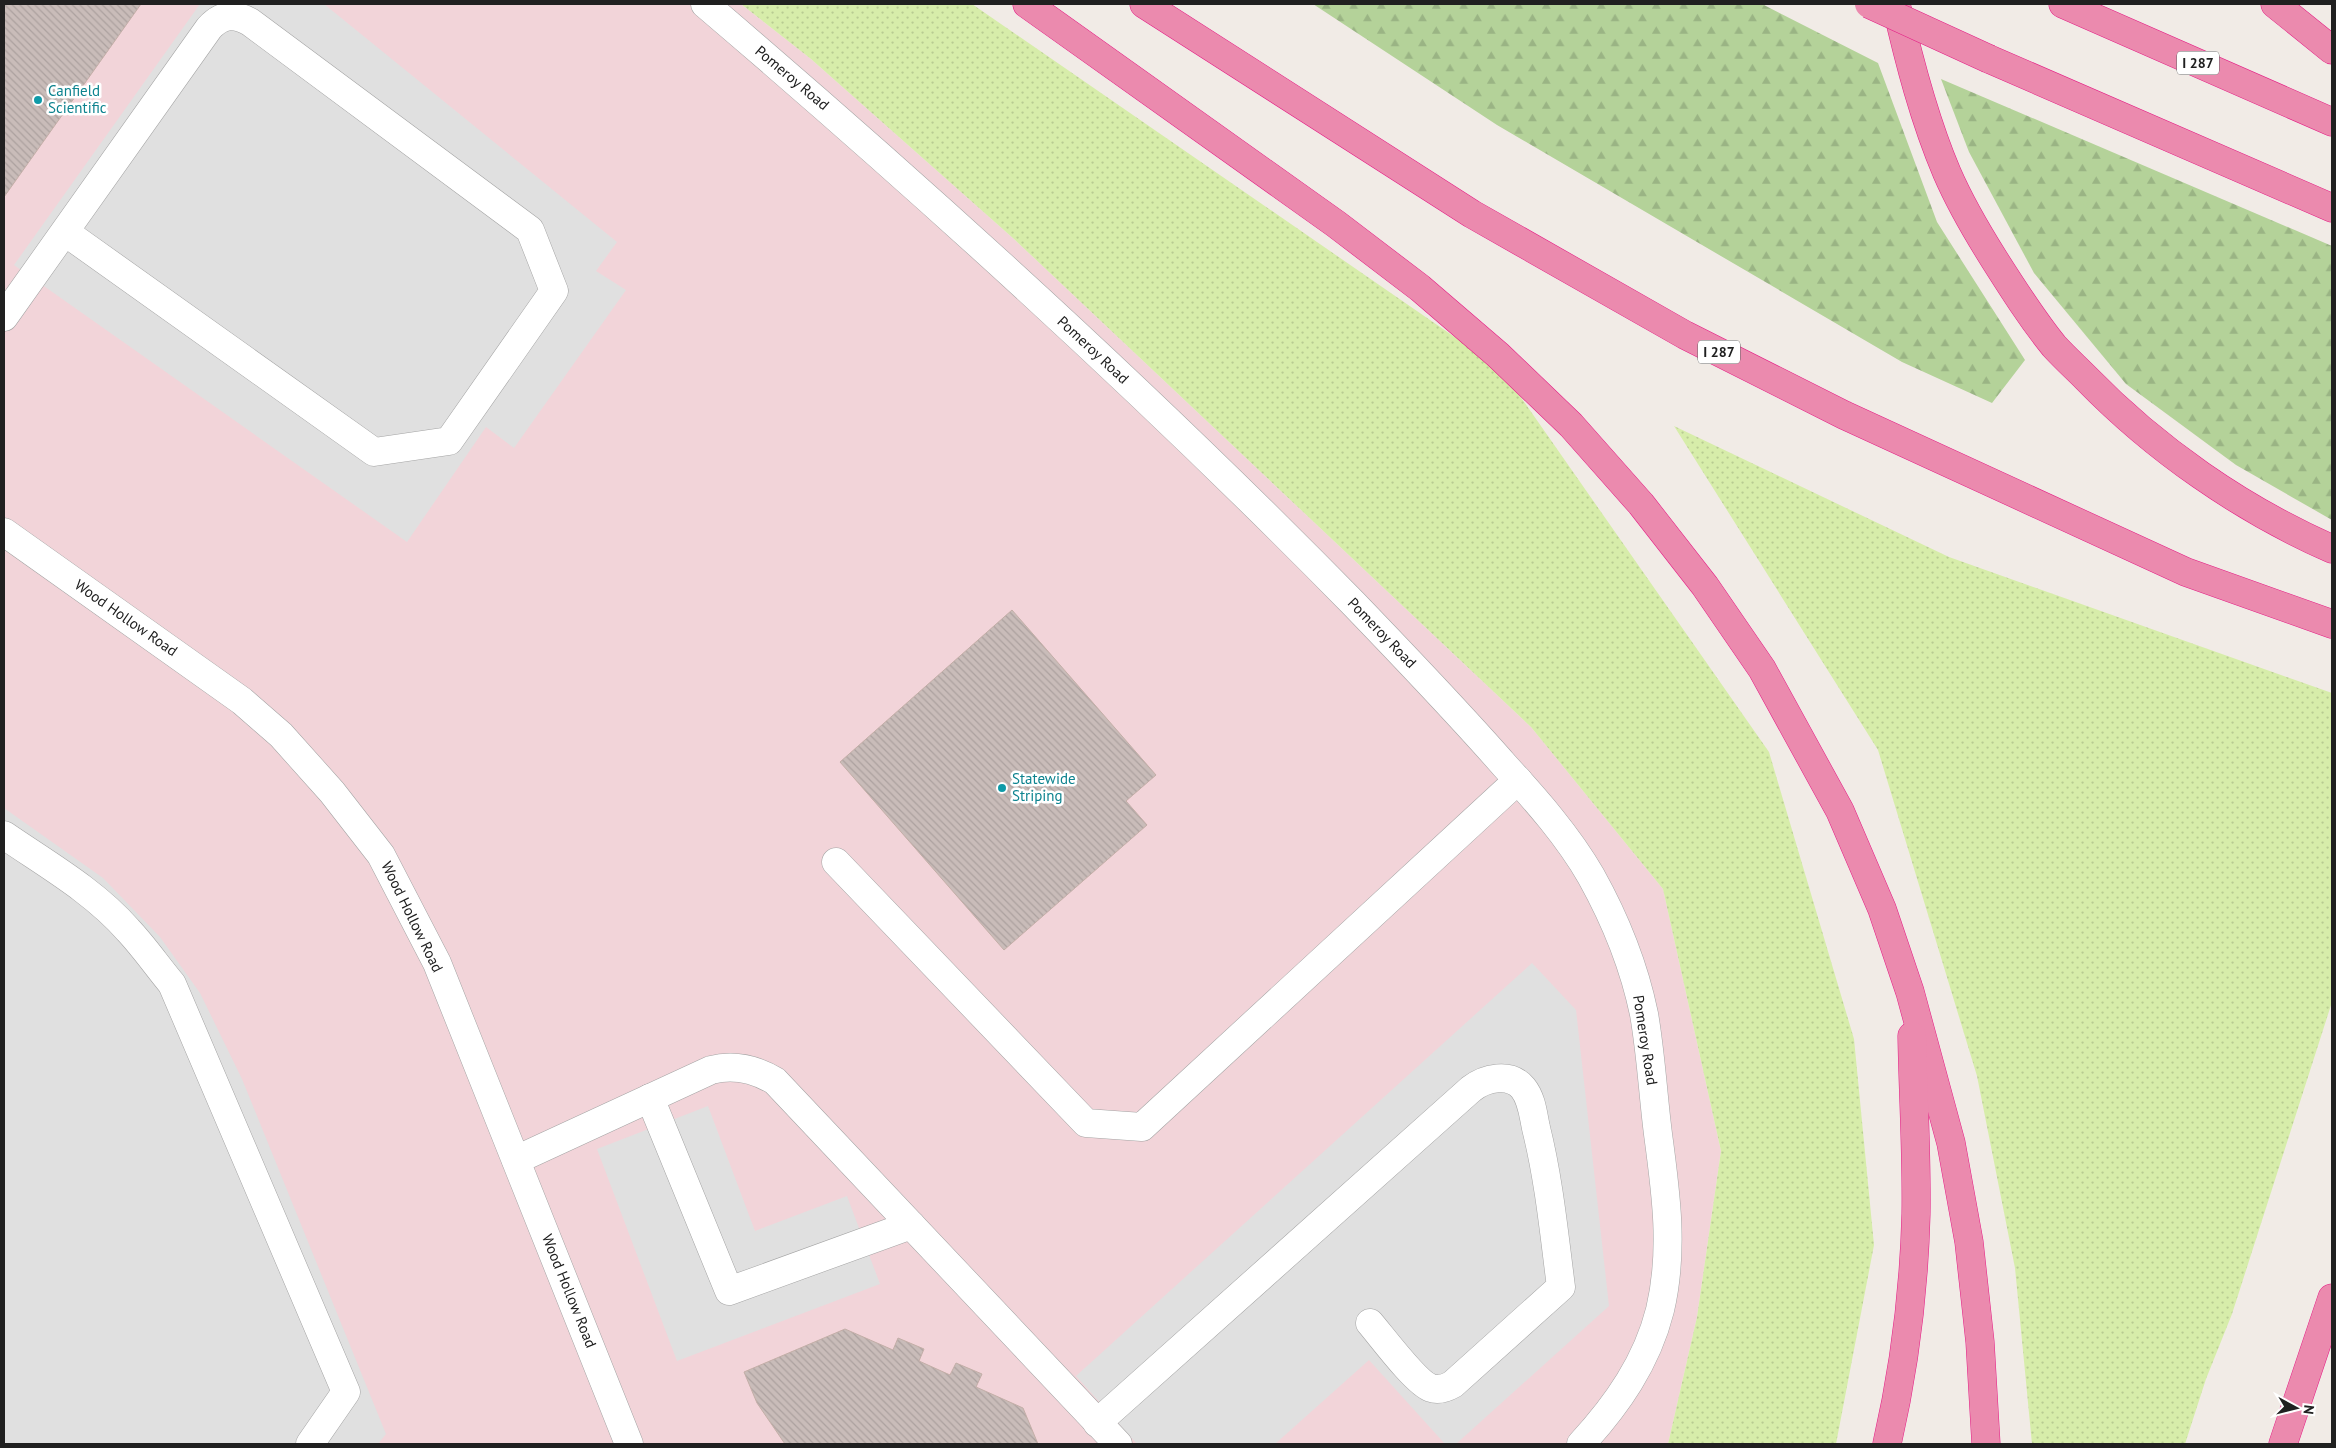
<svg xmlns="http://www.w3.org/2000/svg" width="2336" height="1448" font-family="'PT Sans',sans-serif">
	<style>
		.commercial { fill: #f2d4d9 }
		.grass { fill: url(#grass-dots) }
		.forest { fill: url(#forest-firs) }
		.parking { fill: #e0e0e0 }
		.building { fill: url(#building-back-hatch); stroke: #c3aea7 }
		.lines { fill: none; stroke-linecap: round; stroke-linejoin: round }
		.minor-casing { stroke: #a4a4a4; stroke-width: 29 }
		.highway-casing { stroke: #e41e86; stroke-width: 29 }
		.minor { stroke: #fff; stroke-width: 28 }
		.highway { stroke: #eb8aae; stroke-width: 28 }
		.highway-bridge-casing { stroke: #e41e86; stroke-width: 29; stroke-linecap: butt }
		.highway-bridge { stroke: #eb8aae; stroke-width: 28 }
		.culture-dot { fill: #0f9aa8; stroke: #fff; stroke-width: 2 }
		.labels { text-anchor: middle; stroke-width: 5; stroke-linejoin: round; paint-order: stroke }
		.shield { fill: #fff; stroke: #636363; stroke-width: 1 }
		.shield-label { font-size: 14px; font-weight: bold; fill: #202020 }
		.street-label { font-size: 15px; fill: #202020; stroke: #fff }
		.culture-label { font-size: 15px; fill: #0d838f; stroke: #fff; text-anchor: start }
	</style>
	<defs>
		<pattern id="grass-dots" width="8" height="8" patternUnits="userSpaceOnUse" patternTransform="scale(1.25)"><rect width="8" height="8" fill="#d7edaa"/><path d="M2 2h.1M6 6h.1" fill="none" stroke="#b8cb92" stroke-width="1.8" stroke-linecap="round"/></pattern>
		<pattern id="forest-firs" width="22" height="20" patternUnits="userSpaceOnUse" patternTransform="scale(1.25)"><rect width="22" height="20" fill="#b4d299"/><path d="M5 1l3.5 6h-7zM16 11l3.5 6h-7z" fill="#9ab484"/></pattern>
		<pattern id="building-back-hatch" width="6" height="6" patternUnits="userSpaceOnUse" patternTransform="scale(1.25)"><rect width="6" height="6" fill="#c9bcb9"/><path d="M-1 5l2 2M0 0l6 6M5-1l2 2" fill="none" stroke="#aca19f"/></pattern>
	</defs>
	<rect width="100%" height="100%" fill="#f1ebe6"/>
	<path class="commercial" d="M4,4H741L811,59L1014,239L1531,727L1663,889L1721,1151L1697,1317L1668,1444H4Z"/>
	<g class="grass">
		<path d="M741,4H972L1501,369L1769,752L1854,1039L1874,1245L1836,1444H1668L1697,1317L1721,1151L1663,889L1531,727L1014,239L811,59Z"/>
		<path d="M1674,426L1949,557L2332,693V1002L2232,1314L2206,1379L2185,1444H2032L2015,1268L1977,1076L1878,750Z"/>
	</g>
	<g class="forest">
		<path d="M1313,4H1762L1878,63L1937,222L2025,360L1992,403L1902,362L1497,125Z"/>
		<path d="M1941,79L2332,246V520L2236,465L2126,384L2034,273L1969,152Z"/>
	</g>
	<g class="parking">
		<path d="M200,4H324L617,242L596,271L626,290L514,448L486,427L407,542L14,265Z"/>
		<path d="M4,808L103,878L160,937L200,993L242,1079L386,1434L378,1444H4Z"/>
		<path d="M1532,963L1576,1010L1609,1306L1456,1444H1445L1369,1360L1275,1444H1137L1076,1376Z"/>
		<path d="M708,1106L755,1231L847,1196L880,1284L677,1361L597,1149Z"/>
	</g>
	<g class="building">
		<path d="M4,4H141L4,197Z"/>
		<path d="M1012,610L1156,775L1126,801L1147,825L1004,950L840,762Z"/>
		<path d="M845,1329L893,1350L898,1338L924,1349L919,1361L950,1375L956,1363L982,1374L976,1387L1023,1408L1038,1444H785L757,1403L744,1372Z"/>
	</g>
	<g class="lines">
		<g class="minor-casing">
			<g id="minor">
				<path d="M705,4C929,195 1147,393 1353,603C1405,657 1456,710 1505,766C1536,800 1568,836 1591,876C1615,919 1634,966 1644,1014C1651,1054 1653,1095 1658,1134C1666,1193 1674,1251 1660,1310C1647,1362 1617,1405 1581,1444"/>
				<path d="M4,317L209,28C222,14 234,13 250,22L530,230L554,291L449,441L374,452L65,232"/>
				<path d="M4,532L242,701L281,735L332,792L381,855L437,963L629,1444"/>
				<path d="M4,835C46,864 94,891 128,930C144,947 157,966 172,984L346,1392L310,1444"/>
				<path d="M836,862L1086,1123L1142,1127L1518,780"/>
				<path d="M650,1098L729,1291L911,1225"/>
				<path d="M516,1160L711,1070C734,1064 755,1069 775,1081L1118,1444"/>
				<path d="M1097,1423L1471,1089C1485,1078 1510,1072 1523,1088C1532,1099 1533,1114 1536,1128C1549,1180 1554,1233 1561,1287L1453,1384C1446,1388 1439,1391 1431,1388C1416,1383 1382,1337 1370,1323"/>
			</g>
		</g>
		<g class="highway-casing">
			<g id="highway">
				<path d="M1027,4L1336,224L1420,288L1498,355L1571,425L1641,504L1705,586L1762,669L1840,811L1882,909L1910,992L1951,1143L1969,1242L1980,1342L1986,1444"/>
				<path d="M1144,4L1472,214L1685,335L1844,415L2186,572L2332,624"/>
				<path d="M1896,4C1909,61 1924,119 1947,173C1960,203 1977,232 1994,259C2013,289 2032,319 2054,346C2064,357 2075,367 2086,378C2155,449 2241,509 2332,549"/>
				<path d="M2063,4L2332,122"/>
				<path d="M2275,4L2332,50"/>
				<path d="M1989,59L2332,208"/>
				<path d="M1887,1444C1904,1370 1914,1291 1916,1214C1917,1155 1913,1095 1912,1036"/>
				<path d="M2283,1444L2332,1298"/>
			</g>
		</g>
		<use href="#minor" class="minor"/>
		<use href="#highway" class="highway"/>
		<g class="highway-bridge-casing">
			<path id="highway-bridge" d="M1869,4L1989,59"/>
		</g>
		<use href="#highway-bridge" class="highway-bridge"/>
	</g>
	<g class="culture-dot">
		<circle cx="38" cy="100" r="5"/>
		<circle cx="1002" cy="788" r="5"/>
	</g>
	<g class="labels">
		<g class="shield">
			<rect x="2177" y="51.5" width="42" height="23" rx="4"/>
			<rect x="1698" y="340.5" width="42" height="23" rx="4"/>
		</g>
		<g class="shield-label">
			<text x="2198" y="68">I 287</text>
			<text x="1719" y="357">I 287</text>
		</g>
		<g class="street-label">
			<text transform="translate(792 78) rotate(40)" y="5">Pomeroy Road</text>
			<text transform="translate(1093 350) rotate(43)" y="5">Pomeroy Road</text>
			<text transform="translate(126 618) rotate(35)" y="5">Wood Hollow Road</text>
			<text transform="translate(1382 633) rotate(46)" y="5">Pomeroy Road</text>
			<text transform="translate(412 917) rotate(64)" y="5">Wood Hollow Road</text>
			<text transform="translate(1645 1040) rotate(81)" y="5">Pomeroy Road</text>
			<text transform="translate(569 1291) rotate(68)" y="5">Wood Hollow Road</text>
		</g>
		<g class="culture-label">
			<text x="48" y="96">Canfield<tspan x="48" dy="17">Scientific</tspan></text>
			<text x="1012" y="784">Statewide<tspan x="1012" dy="17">Striping</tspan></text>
		</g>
	</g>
	<rect width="2336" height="1448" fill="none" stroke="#202020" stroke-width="10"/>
	<g transform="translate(2296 1408) rotate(97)" stroke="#ffffff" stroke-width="4" paint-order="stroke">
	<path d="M0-4L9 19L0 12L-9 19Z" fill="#202020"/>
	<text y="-8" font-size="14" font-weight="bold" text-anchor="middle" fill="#202020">N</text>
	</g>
</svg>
